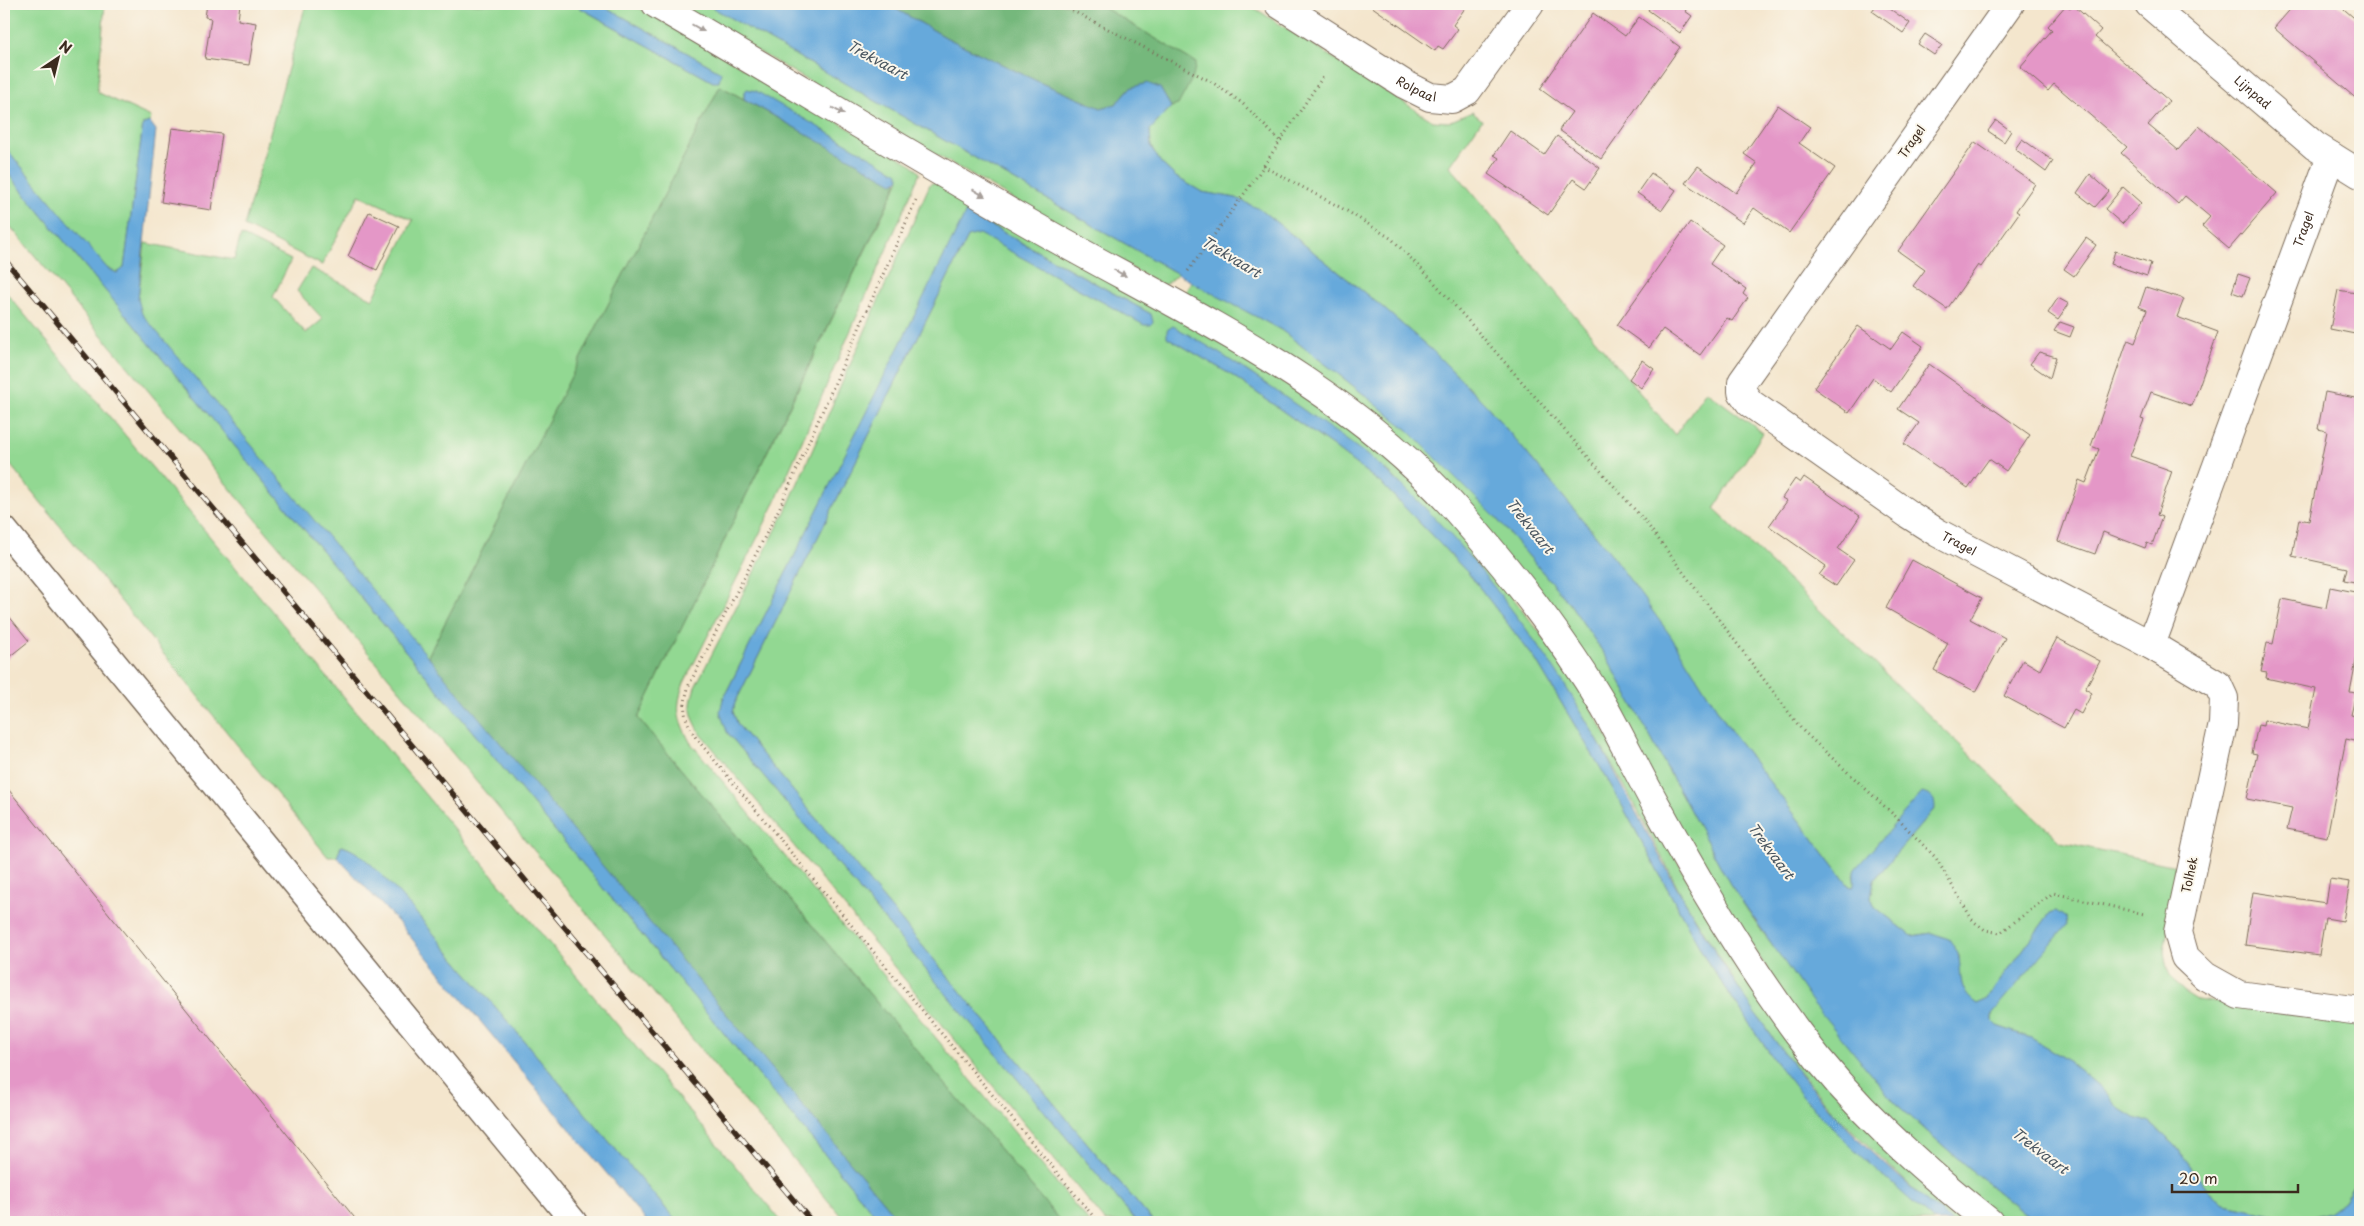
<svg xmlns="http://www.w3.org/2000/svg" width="2364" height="1226" font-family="'Playpen Sans',sans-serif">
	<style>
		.green { fill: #92d892; stroke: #668158 }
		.forest { fill: #75b87c; stroke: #58714d }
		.water { fill: #66a9db; stroke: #506a7c }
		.building { fill: #e497c7 }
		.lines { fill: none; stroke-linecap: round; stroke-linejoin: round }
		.lane-casing { stroke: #7c6c5b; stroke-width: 28 }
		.street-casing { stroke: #7c6c5b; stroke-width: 30 }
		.path { stroke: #7c6c5b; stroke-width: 3; stroke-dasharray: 1 4; stroke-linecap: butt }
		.lane { stroke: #fff; stroke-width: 25 }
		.street { stroke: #fff; stroke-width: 28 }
		.rail-casing { stroke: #3b2a1e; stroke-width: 5.5 }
		.rail { stroke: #fbf7ec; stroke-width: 4; stroke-dasharray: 11; stroke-linecap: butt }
		.oneway { fill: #a79f9a }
		.labels { text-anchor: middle; stroke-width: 4; stroke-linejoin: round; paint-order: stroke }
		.street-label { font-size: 12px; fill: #3b2a1e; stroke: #fbf7ec }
		.water-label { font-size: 14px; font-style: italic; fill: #4a5660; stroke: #fbf7ec }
	</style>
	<rect width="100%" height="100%" fill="#fbf7ec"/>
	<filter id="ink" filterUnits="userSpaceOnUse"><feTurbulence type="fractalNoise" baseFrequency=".02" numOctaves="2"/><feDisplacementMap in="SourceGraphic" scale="10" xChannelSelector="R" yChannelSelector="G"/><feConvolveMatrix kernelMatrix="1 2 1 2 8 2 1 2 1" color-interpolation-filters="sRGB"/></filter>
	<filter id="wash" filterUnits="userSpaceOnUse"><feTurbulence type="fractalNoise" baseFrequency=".0096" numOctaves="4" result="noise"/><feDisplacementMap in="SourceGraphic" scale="20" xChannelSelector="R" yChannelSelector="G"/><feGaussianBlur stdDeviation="1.12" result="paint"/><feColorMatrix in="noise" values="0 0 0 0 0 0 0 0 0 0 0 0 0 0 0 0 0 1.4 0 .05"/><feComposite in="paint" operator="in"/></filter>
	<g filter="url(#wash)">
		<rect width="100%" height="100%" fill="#f4e6cd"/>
		<g class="green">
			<path d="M4,4H105L97,92L151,117L150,122L143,124L124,269C118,274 114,273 107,269L4,146Z"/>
			<path d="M306,4H573L713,82L714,68L600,4H632L913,165L920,173L773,507L684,683C675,709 677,717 690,742L1089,1222H1061L638,718L900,179L744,93V99L720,86L427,658L141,314L138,299L145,243L234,260L241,235L291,260L273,297L306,333L323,319L297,291L311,268L373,299L413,220L359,195L322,265L244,226Z"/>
			<path d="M676,4H706L1178,274L1163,286Z"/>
			<path d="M1098,4H1248L1433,121L1449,122L1472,112L1482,120L1450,166L1675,435L1706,391L1763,433L1714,509L2061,842L2181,867L2164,949C2165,974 2176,988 2197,1000L2360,1023V1173L2344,1201L2329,1212L2302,1220L2224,1204L2209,1191L2175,1145L2150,1123L2135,1118L2119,1108L2101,1088L2066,1059L2031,1038L1997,1026L1992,1021V1014L2056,911L2050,913L1986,1000L1977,1004L1966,997L1960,978L1959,955L1932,933L1912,936L1875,907L1871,897L1874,880L1935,808L1853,875L1855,883L1853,887L1849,886L1733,734L1670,636L1608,550L1487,406L1434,352L1381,306L1261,210L1236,198L1202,192L1176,177L1161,163L1151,146L1150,130L1171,107L1178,104L1196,63Z"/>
			<path d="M4,169L881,1222H846L4,219Z"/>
			<path d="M936,182L1164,307L1355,428L1451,517L1573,676L1704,908L1973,1222H1952L1922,1197L1836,1115L1784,1053L1748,1003L1685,901L1624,785L1573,699L1543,653L1474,562L1392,475L1360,451L1240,366L1167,337L1233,376L1332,446L1383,485L1469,574L1535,659L1612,787L1707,961L1774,1060L1824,1119L1935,1222H1153L738,725L733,712L735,703L968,237L979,233L1082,291L1151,314L967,212L723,699L727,732L1137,1222H1106L701,734C690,714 688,709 695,687L785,512L930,184Z"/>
			<path d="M1191,281L1281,330L1342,377L1408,430L1496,518L1570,604L1609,661L1730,884L1761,930L1894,1102L1965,1165L2034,1222H2003L1975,1200L1915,1147L1807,1030L1465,505L1183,297Z"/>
			<path d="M4,290L782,1222H677L411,907C394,890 364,850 341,846L337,857H328L4,457Z"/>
		</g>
		<g class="forest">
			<path d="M887,4H1098L1196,63L1193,77L1178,105L1171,107L1160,88H1130L1116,104L1101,108L1041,83L949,39Z"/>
			<path d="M720,86L893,182H898L638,718L1061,1222H900L427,658Z"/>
		</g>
		<g class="water">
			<path d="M573,4H600L714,68L721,72L719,82H713Z"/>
			<path d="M706,4H887L949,39L1041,83L1101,108L1116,104L1130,88L1147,83L1160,88L1171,107L1150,130L1151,147L1161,163L1176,177L1202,192L1236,198L1261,210L1381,306L1434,352L1487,406L1608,550L1670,635L1733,734L1849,886L1853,887C1856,881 1852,876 1855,869L1922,793C1932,796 1935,798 1935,808L1874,880L1871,897L1875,907L1912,936L1932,933L1949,939C1953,945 1958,951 1959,958C1962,978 1958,991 1977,1004L1986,1000L2050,913L2056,911L2066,918L2067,925L1992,1014V1021L1997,1026L2031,1038L2066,1059L2101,1088L2119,1108L2135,1118L2150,1123L2175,1145L2209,1191L2224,1204L2302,1220L2329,1212L2344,1201L2360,1173V1222L2033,1221L1965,1165L1894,1102L1813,1003L1730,884L1609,661L1570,604L1496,518L1408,430L1342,377L1281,330L1206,290Z"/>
			<path d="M747,89L756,91L898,173L900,179L893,183L744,99V93Z"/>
			<path d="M150,122L156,130L138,299L142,314L900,1222H881L4,169V146L107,268L117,273L124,268L143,124Z"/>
			<path d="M966,212L1151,314L1153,322L1150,325H1144L979,234L968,237L735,703L733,712L738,725L1153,1222H1137L727,732L720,712L723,699Z"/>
			<path d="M1173,326C1219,351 1262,381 1305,411C1334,432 1366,452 1392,476C1449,528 1498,589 1542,651C1598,730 1637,820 1686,903C1730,978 1778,1052 1836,1116C1872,1154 1912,1189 1952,1222H1935L1855,1151L1803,1097L1774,1060L1707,961L1612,787L1535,659L1469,574L1383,485L1332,446L1233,376L1167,337V330Z"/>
			<path d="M341,846C364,850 394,889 411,907L677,1222H647L398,922L337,857Z"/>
		</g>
		<g id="blocks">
			<g class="building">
				<path d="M207,4H240L238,20L256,23L249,65L205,59L211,18L205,17Z"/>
				<path d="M1373,4H1468L1453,25L1458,29L1443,49L1438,46L1435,51L1371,6Z"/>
				<path d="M1652,4H1691L1685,11L1692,16L1680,33L1648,10Z"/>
				<path d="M1877,4H1883L1910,23L1903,33L1872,11Z"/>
				<path d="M2295,4H2338L2360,23V102L2274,28Z"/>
				<path d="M2066,5L2070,8L2073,5L2101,30L2095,37L2169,101L2148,125L2178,150L2199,126L2277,193L2229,249L2202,226L2210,217L2185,196L2178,204L2121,153L2127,147L2054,84L2048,91L2020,67L2052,30L2048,26Z"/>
				<path d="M1593,13L1625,36L1639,17L1680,47L1601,159L1559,130L1572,112L1540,89Z"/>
				<path d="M1925,34L1942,45L1934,55L1918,44Z"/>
				<path d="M1778,105L1810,127L1799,143L1835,168L1789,233L1754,208L1743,223L1685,183L1698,166L1736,193L1757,163L1744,154Z"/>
				<path d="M1996,120L2011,131L2004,142L1988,131Z"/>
				<path d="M172,128L222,134L211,210L161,202Z"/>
				<path d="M1510,131L1544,155L1557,136L1600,168L1586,188L1573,179L1548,215L1488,174L1499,158L1494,155Z"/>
				<path d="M2022,139L2053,161L2046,172L2015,149Z"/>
				<path d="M1975,142L2035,184L2016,211L2019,213L1981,267L1978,265L1947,309L1913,286L1925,270L1898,251Z"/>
				<path d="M1651,173L1676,190L1662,210L1637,193Z"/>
				<path d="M2090,174L2109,191L2095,207L2077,193Z"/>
				<path d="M2123,187L2141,203L2122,224L2105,209Z"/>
				<path d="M369,212L399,226L377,270L348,256Z"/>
				<path d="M1690,222L1723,245L1710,264L1746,289L1743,294L1748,298L1732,321L1727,318L1700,355L1663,329L1649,348L1617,325Z"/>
				<path d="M2086,238L2096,245L2074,276L2064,269Z"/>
				<path d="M2115,251L2151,263L2147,276L2111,264Z"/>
				<path d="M2238,274L2250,278L2243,296L2232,292Z"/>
				<path d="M2359,279L2360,335L2330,329L2338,290L2356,293Z"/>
				<path d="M2146,287L2184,299L2177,317L2218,332L2192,406L2151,392L2141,419L2144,420L2130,456L2172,471L2157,515L2162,517L2152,545L2147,543L2145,548L2103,532L2095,554L2058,541L2079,480L2086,483L2099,449L2091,446L2127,342L2128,340L2135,343L2147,310L2139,307Z"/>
				<path d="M2058,298L2069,304L2058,320L2048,313Z"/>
				<path d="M2060,322L2074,327L2070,337L2054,331Z"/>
				<path d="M1858,326L1891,349L1903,332L1923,346L1891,392L1873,378L1849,413L1814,388Z"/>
				<path d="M2039,352L2056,357L2050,378L2030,364Z"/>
				<path d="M1642,360L1654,369L1641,388L1629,379Z"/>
				<path d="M1929,364L2030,435L2006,471L1989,459L1968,488L1904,444L1919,423L1898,409Z"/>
				<path d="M2325,392L2360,399V583L2344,580L2347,568L2292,556L2299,519L2309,521L2327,431L2318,429Z"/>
				<path d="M1804,477L1860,516L1838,549L1854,560L1836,586L1819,575L1826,566L1769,526L1787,501L1782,498L1795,479L1800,483Z"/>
				<path d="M1912,560L1982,598L1970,619L2005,638L1976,692L1934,670L1948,643L1886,608Z"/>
				<path d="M2330,587L2360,593V640L2350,692L2356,693L2351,715L2360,717V719L2355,741L2346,739L2327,837L2287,829L2292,808L2247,799L2257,754L2252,753L2258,725L2263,726L2264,720L2308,729L2316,689L2266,678L2267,673L2261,672L2267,643L2273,644L2282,599L2326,608Z"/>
				<path d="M4,610L29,641L4,661Z"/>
				<path d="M2057,638L2100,661L2085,689L2092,693L2081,714L2074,710L2064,728L2004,696L2023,660L2040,670Z"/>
				<path d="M4,784L358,1222H4Z"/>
				<path d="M2330,879L2350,882L2343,921L2325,918L2319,955L2245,945L2253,892L2326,903Z"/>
			</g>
		</g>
	</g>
	<g filter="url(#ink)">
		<use href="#blocks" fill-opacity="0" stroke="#7c6c5b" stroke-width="1"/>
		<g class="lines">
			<g class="lane-casing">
				<path id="lane" d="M4,529L574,1222"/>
			</g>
			<g class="street-casing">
				<g id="street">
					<path d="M656,4C792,83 927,166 1064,243C1203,320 1354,391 1460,514C1513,574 1563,638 1604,707C1622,739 1638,773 1656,805C1699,884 1745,961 1798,1033C1852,1106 1919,1166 1989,1222"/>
					<path id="s1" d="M1279,4L1404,84L1430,97L1452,99L1467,91L1530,4"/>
					<path id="s2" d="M2010,4L1742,382V392L1750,403L1908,514L1938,533L2151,645L2331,156"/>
					<path id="s3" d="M2149,4L2315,146L2360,174"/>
					<path d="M2151,645L2218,685L2224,698L2223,724L2178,932L2185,957L2205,976L2239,995L2360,1011"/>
				</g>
			</g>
			<g class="path">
				<path d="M1059,4L1212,82L1242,103L1280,141"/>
				<path d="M1263,166L1347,211L1392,239L1433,281L1644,520L1802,730L1895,816L1936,858L1973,921L1985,930L2000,933L2053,893L2144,914"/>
				<path d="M916,200L779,509L689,685C682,709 683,716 696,738L1098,1222"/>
				<path d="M1188,271L1257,176L1324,75"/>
			</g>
			<use href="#lane" class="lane"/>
			<use href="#street" class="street"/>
			<g class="rail-casing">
				<path id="rail" d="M4,259L812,1222"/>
			</g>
			<use href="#rail" class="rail"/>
		</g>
		<defs><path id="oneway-solid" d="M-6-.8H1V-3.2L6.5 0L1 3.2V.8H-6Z" transform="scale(1.25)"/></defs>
		<g class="oneway">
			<use href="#oneway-solid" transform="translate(698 28) rotate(30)"/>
			<use href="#oneway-solid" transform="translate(838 111) rotate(30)"/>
			<use href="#oneway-solid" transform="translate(979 193) rotate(30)"/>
			<use href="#oneway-solid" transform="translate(1120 273) rotate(28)"/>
		</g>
	</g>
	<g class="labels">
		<g class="street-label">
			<text dy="4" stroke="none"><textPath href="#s1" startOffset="162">Rolpaal</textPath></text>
			<text dy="4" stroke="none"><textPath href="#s3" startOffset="136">Lijnpad</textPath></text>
			<text transform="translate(1912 142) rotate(-55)" y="4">Tragel</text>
			<text dy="4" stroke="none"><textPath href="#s2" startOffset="1399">Tragel</textPath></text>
			<text dy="4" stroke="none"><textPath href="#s2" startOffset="739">Tragel</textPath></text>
			<text transform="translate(2190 875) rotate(-78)" y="4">Tolhek</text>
		</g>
		<g class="water-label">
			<text transform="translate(877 60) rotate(28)" y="5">Trekvaart</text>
			<text transform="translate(1231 257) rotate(31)" y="5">Trekvaart</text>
			<text transform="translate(1530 526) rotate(51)" y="5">Trekvaart</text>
			<text transform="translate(1771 851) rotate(53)" y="5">Trekvaart</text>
			<text transform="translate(2040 1151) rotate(37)" y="5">Trekvaart</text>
		</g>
	</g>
	<rect width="2364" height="1226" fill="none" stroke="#fbf7ec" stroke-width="20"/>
	<g transform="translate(58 58) rotate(35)" stroke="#fbf7ec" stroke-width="4" paint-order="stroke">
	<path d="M0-4L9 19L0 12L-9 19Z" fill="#3b2a1e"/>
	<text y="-8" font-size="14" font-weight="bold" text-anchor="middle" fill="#3b2a1e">N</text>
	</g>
	<path d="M2172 1184v8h126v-8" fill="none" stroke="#3b2a1e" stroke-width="2.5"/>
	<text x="2179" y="1184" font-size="15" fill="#3b2a1e" stroke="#fbf7ec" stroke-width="4" paint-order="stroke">20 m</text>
</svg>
